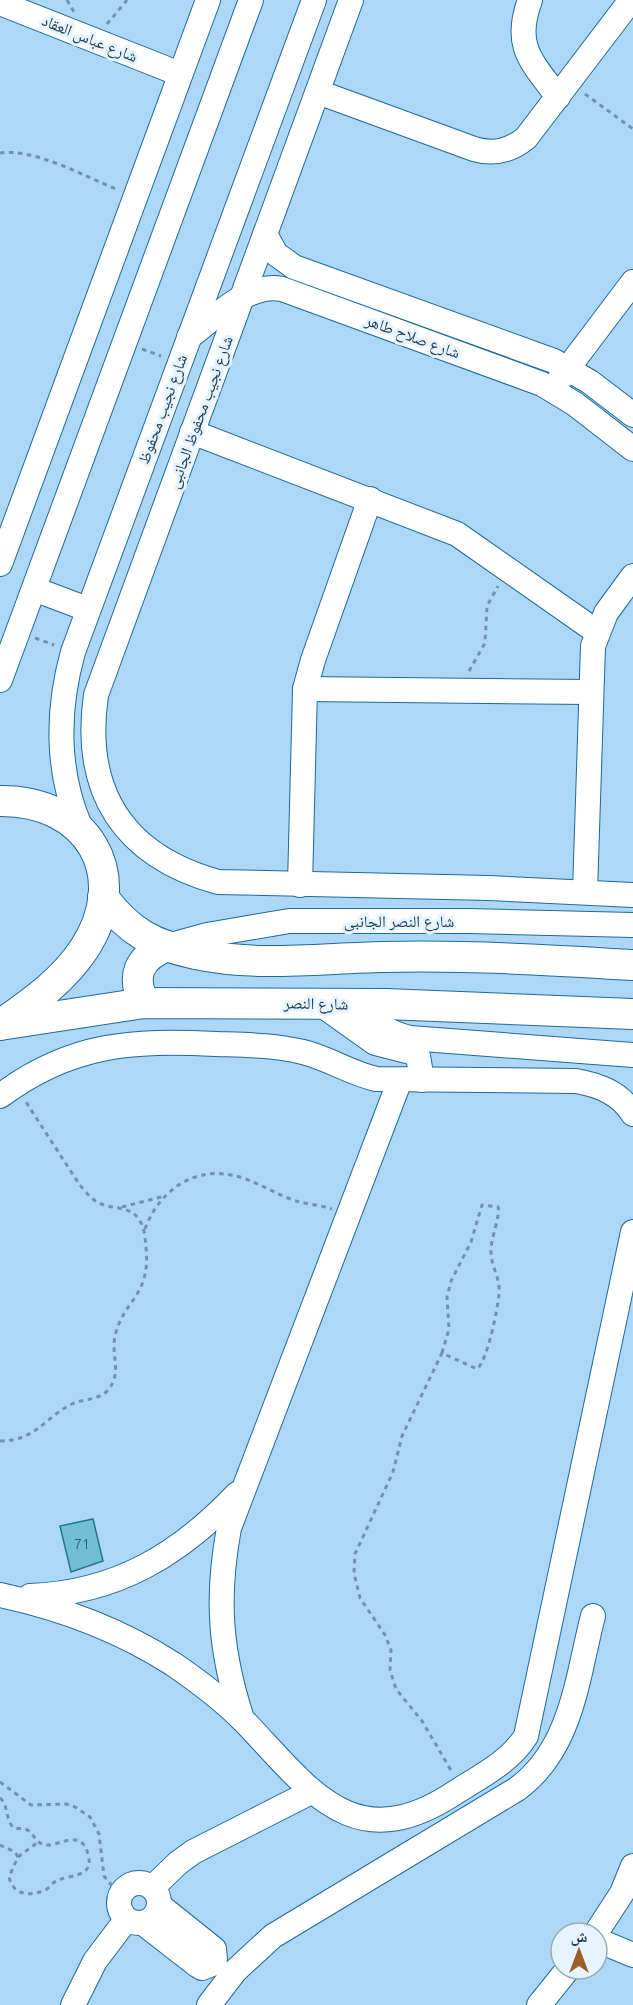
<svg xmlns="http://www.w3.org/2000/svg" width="633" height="2005" font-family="Ubuntu,'Noto Naskh Arabic',sans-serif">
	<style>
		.building { fill: #72bed7; stroke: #25758c; stroke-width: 1.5 }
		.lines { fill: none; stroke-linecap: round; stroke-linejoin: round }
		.minor-casing { stroke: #1e6a99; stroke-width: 26 }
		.major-casing { stroke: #1e6a99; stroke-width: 32 }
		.path { stroke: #6e93ae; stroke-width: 3; stroke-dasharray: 4.5 4.5; stroke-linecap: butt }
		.minor { stroke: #fff; stroke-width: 24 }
		.major { stroke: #fff; stroke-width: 30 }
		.labels { text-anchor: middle; stroke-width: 6; stroke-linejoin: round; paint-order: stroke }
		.number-label { font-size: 14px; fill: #355f76 }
		.street-label { font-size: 16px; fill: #213f55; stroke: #e6f4ff }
	</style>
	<rect width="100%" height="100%" fill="#add7f7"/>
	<path class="building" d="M93,1519L103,1561L71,1572L60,1526Z"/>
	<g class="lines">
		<g class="minor-casing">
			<g id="minor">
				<path d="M351,0L96,695C82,792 124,856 218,882L489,888L633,895"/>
				<path d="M530,0C513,46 531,61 558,97"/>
				<path d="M0,3L180,74"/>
				<path d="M318,92L474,149C494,155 510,151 526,138L631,0"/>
				<path d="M265,234L276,254L294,267L554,361L590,382L633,415"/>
				<path d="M189,337C215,318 248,282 282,289L542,384L575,404L633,449"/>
				<path d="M559,380L633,282"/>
				<path d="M192,432L457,534L597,632"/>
				<path d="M0,564L208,0"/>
				<path d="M34,589L87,609"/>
				<path d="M0,680L251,0"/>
				<path d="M305,689L590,692"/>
				<path d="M80,826C56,771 57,709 73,652L314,0"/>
				<path d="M300,885L305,689L313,660L370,499"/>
				<path d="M585,892L593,646L606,613L633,576"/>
				<path d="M167,946L207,935L289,921H469L633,925"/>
				<path d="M319,1003L375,1043L414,1053L418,1056L422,1080"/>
				<path d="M364,1003C374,1023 388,1033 410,1038L633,1055"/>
				<path d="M0,1096C71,1043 132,1040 216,1044C245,1045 274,1045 303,1052C328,1058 350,1073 376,1079L576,1081C599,1085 620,1093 633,1114"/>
				<path d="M0,1595C61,1608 120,1630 173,1664C198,1681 223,1700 244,1721C310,1790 354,1860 456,1792C481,1776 510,1762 526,1736L633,1232"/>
				<path d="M30,1596C116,1593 179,1555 237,1494"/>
				<path d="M242,1719C220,1651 216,1598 229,1528L400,1080"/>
				<circle cx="139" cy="1903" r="20"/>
				<path d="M152,1888L178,1863L193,1852L311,1792"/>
				<path d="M143,1923L197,1965L202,1968L212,1964L215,1960L214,1949L159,1905"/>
				<path d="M596,1933L622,1893L633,1866"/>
				<path d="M597,1940L633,1955"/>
				<path d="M73,2005L95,1961L126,1920"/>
				<path d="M209,2005L235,1971L273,1936L517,1789C572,1749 577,1678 593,1616"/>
				<path d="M539,2005L568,1969"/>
			</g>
		</g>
		<g class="major-casing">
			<g id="major">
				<path d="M0,801C87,800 133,874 84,949C63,981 31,1003 0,1025"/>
				<path d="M103,897C129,932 153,945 196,954C256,967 322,958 383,957C466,955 550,960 633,965"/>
				<path d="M144,1003C131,976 138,958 167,946"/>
				<path d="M0,1025L144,1003L386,1004L633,1014"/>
			</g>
		</g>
		<g class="path">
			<path d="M67,0L74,12"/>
			<path d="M107,24L127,0"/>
			<path d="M585,94L633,129"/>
			<path d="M0,153C34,148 84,176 116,189"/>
			<path d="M142,349L161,356"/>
			<path d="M35,638L54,645"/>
			<path d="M469,671L485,643L487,606L498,586"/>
			<path d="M122,1207L165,1196"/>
			<path d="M145,1229C158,1193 191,1167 231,1175C254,1179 274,1194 296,1201C307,1204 320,1205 332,1209"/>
			<path d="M442,1353L449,1329L447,1297L451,1281L471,1242L482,1205L498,1207C501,1215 490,1240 491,1252C491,1266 501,1280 499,1294C498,1308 487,1362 477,1369L442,1353L402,1436L393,1472L355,1554L354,1573L360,1598L385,1635L391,1650L390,1670L396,1689L422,1721L452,1772"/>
			<path d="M0,1441C36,1441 45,1417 72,1404C85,1398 99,1401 109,1389C122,1371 111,1356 115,1336C124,1298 151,1297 146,1247C145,1239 145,1229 140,1221C131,1205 113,1210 99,1203C91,1199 85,1191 79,1184L26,1102"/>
			<path d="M0,1782L31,1805L66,1804L75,1807L90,1817L99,1834L104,1876L120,1896"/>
			<path d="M0,1798C7,1804 6,1814 10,1823C14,1832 22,1826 29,1831C34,1835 35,1841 42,1844C56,1850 80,1825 88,1854C95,1878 70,1874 56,1881C52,1883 50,1888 45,1890C30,1897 13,1895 9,1877L18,1857L15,1852L0,1845"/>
			<path d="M18,1857L38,1842"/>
		</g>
		<use href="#minor" class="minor"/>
		<use href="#major" class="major"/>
	</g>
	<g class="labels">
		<g class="number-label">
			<text x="82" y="1549">71</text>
		</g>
		<g class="street-label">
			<text transform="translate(90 38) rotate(22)" y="6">شارع عباس العقاد</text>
			<text transform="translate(413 336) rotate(20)" y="6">شارع صلاح طاهر</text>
			<text transform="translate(162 409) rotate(-70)" y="6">شارع نجيب محفوظ</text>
			<text transform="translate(200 412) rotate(-70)" y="6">شارع نجيب محفوظ الجانبى</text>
			<text x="399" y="927">شارع النصر الجانبى</text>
			<text transform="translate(316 1003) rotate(1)" y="6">شارع النصر</text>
		</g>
	</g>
	<g transform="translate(579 1951)"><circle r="28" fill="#e6f4ff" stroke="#97acbb" stroke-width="1.5"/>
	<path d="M0-4.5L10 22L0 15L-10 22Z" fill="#9d6024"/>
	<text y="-9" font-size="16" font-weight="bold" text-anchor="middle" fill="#213f55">ش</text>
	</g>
</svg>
